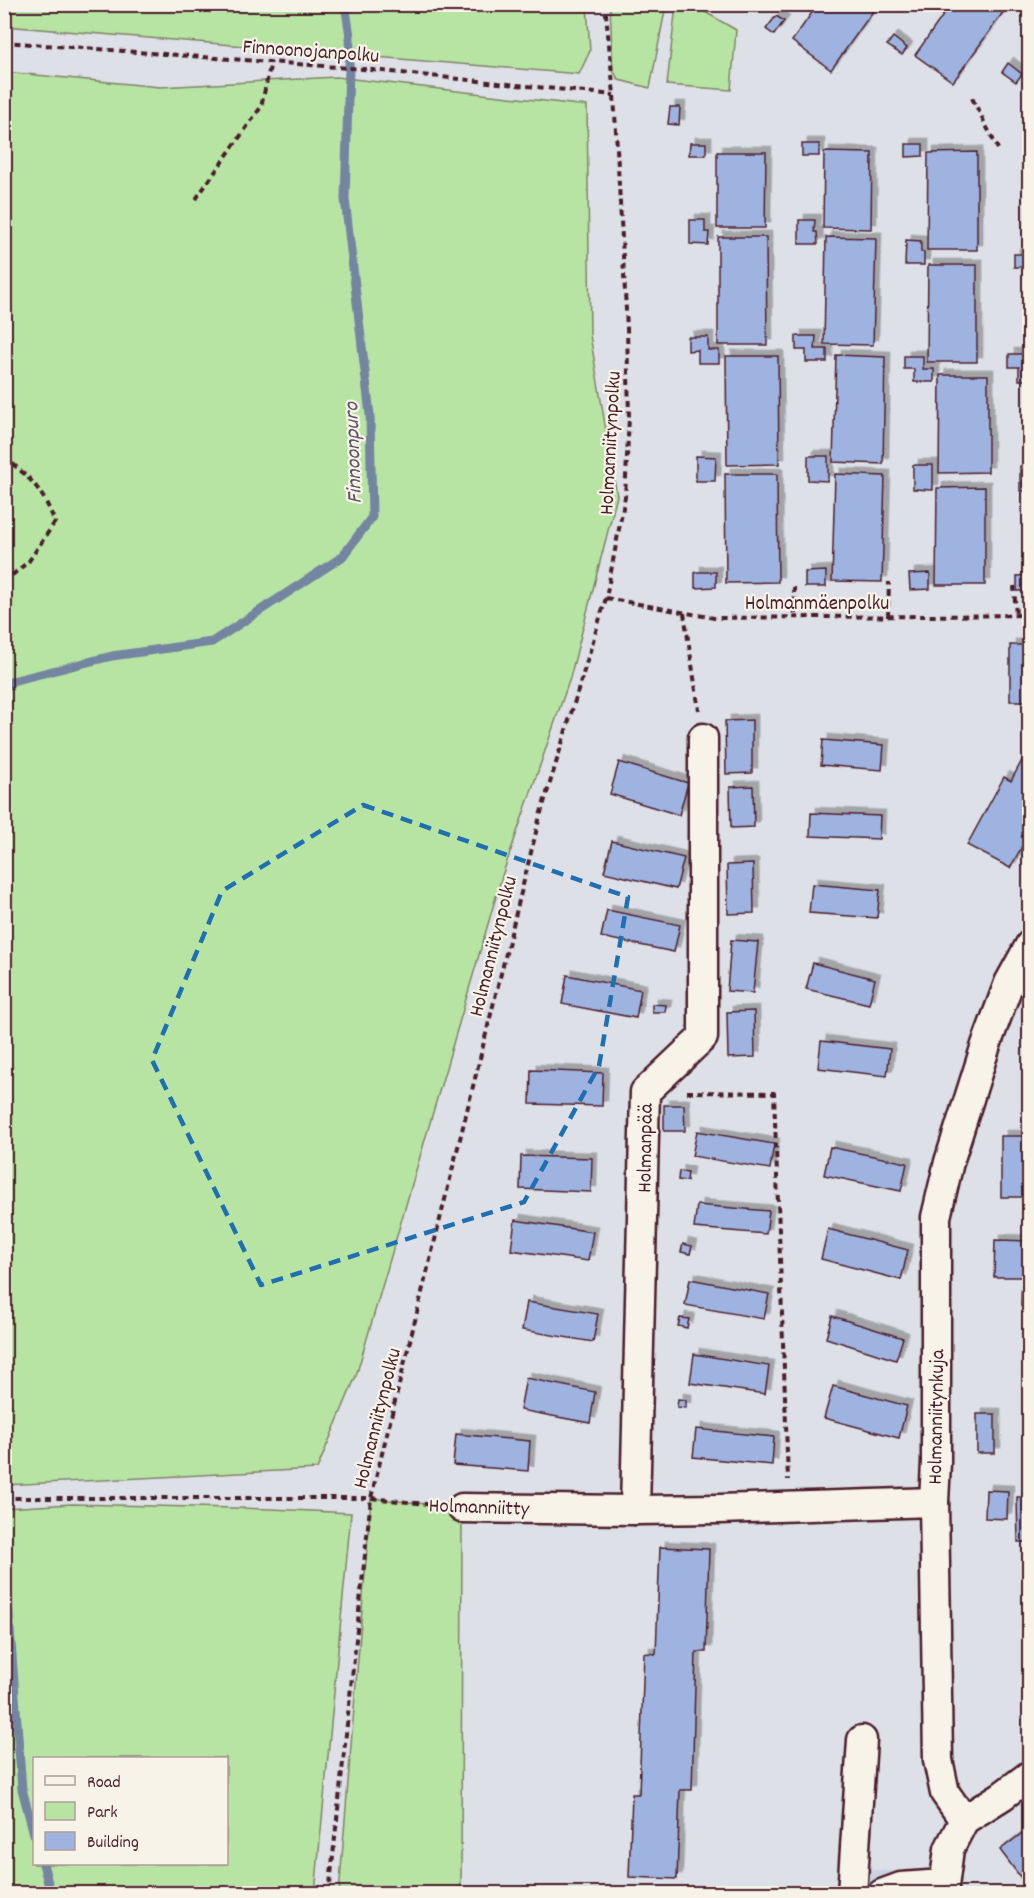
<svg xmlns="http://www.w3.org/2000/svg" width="1034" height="1898" font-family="Dekko,sans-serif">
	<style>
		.built { fill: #cad2e4 }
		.green { fill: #b7e4a3; stroke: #808267; stroke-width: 1.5; fill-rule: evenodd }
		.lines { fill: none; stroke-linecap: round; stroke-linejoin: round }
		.stream { stroke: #7385a0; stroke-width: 9 }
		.building { fill: #9fb3e1; stroke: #4a1f2b; stroke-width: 1.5; filter: url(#shadow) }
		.minor-casing { stroke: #4a1f2b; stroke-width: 33 }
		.path { stroke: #4a1f2b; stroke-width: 4; stroke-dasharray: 6 4.5; stroke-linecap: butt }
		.minor { stroke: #f7f3e8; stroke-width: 28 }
		.marked { fill: none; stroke: #1f6fb2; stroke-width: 4.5; stroke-dasharray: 12 8; stroke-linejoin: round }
		.labels { text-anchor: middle; stroke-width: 4.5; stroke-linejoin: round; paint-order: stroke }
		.street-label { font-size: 21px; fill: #4a1f2b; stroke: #f7f3e8 }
		.water-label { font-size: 22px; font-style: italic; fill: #5e5266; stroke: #f7f3e8 }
	</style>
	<defs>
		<filter id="shadow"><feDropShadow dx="5.5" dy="-5.5" stdDeviation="0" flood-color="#0004"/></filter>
	</defs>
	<rect width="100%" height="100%" fill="#dde0e6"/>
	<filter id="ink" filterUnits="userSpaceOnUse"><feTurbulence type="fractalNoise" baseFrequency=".0167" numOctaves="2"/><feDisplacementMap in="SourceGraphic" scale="12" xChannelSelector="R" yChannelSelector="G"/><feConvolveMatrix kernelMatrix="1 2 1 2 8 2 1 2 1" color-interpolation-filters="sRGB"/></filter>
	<g filter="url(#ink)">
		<path class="built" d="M867,1870L897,1871L903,1893L749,1894L815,1887L867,1889Z"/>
		<g class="green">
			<path d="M4,5H587L590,51L579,74L5,26Z"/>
			<path d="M610,5H666L650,88L619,80L613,71Z"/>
			<path d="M676,5H693L736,30L731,90L667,85Z"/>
			<path d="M5,72L160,87L336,77L587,106L590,335L617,496L570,678L502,876L356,1376L317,1469L5,1485Z"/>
			<path d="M371,1498L462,1508L461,1893L339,1894Z"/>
			<path d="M72,1504L271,1509L351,1513L315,1893H5V1508ZM226,1758V1864H34V1758Z"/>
		</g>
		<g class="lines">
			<g class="stream">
				<path d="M4,690L12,681L112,656L212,642L342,557L372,517L370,415L345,199L350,36L345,4"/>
				<path d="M4,1549L22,1789L34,1834"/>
				<path d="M43,1864L51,1894"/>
			</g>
		</g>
		<g class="building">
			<path d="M818,4H872L876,7L831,70L792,41Z"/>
			<path d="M951,4H1009L953,82L915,55Z"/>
			<path d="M776,16L784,21L774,35L766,29Z"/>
			<path d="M893,37L907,48L902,55L887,45Z"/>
			<path d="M1008,63L1022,74L1016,82L1002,72Z"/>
			<path d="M670,107H680L679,125L668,124Z"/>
			<path d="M690,143H706V155H689Z"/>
			<rect x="802" y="144" width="17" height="12"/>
			<path d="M906,144H923V156L906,157Z"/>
			<path d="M717,152H766L765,228H717Z"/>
			<path d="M824,152L872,153L871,229L823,228Z"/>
			<path d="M977,152V250H927L928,153Z"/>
			<path d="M690,220H705V232H709L708,245L690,244Z"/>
			<path d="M799,220H815L814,232H817L818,244H799Z"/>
			<path d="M718,237H766L767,345H718Z"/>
			<path d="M826,237L876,238L873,345L824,344Z"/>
			<path d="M906,240L921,241V252H924V265H905Z"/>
			<rect x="1014" y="254" width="16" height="13"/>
			<path d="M928,265H977V362H927Z"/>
			<path d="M796,336H816L815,349H827V362H806V350H796Z"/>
			<path d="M688,337H708V350H719V363H698V350L688,351Z"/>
			<path d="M1009,354H1029L1030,380H1019V367H1009Z"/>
			<path d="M836,355L885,357L883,464L833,462Z"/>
			<path d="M726,356H778L779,464L727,465Z"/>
			<path d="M904,356H923V369H934V382H914V369H904Z"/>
			<path d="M940,375H988V472L939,473Z"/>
			<path d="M696,456L716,457L715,481H696Z"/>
			<path d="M808,456H828V481L808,480Z"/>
			<path d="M913,465H933V490L913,489Z"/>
			<rect x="1020" y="466" width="10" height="25"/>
			<path d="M725,474H777L778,582L726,583Z"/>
			<path d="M835,474L885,476L882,582L832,581Z"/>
			<path d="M985,487V585H936L937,488Z"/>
			<path d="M826,571V587H805V572Z"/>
			<path d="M695,572H716V587L695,588Z"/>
			<path d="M930,573V589L910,590L909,574Z"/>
			<path d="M1030,575V591H1017V576Z"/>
			<rect x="1010" y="645" width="20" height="56"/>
			<path d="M752,720V773L726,774L725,721Z"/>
			<path d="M823,740L884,745L882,770L821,765Z"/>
			<path d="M1026,753L1030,755V832L1010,868L967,845L1004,777L1011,781Z"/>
			<path d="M619,762L688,783L679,815L610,794Z"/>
			<path d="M753,786L754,827L731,828L730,787Z"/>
			<path d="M811,813L880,816L879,839L810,836Z"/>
			<path d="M612,841L684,858L676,889L604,872Z"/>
			<path d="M753,864L754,913L728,914L727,865Z"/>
			<path d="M812,884L880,890L877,918L809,913Z"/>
			<path d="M607,910L680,925L674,952L601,937Z"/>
			<path d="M731,940L758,942L753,993L727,991Z"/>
			<path d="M813,963L875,979L869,1004L806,989Z"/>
			<path d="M567,975L641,990L636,1018L562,1004Z"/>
			<path d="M652,1004L666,1005L665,1012H652Z"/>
			<path d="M754,1011L755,1057L728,1058L727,1012Z"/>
			<path d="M821,1041L890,1049L887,1076L818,1068Z"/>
			<path d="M531,1070L603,1073L602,1106L530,1104Z"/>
			<path d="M664,1105H684L685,1131H664Z"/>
			<path d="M697,1131L774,1144L770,1169L692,1156Z"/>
			<rect x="1001" y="1136" width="29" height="61"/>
			<path d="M830,1147L907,1163L901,1191L824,1175Z"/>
			<path d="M521,1156L592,1158L591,1192L520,1189Z"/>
			<path d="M679,1171L688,1172L687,1181L678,1180Z"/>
			<path d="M697,1205L769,1211L766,1234L694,1228Z"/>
			<path d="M515,1220L593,1232L588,1261L511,1250Z"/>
			<path d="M828,1229L908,1250L901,1280L821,1259Z"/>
			<path d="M995,1240L1030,1241V1306H1021L1022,1277H994Z"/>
			<path d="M683,1244L692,1246L690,1254L681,1252Z"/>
			<path d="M690,1279L769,1294L764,1319L685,1305Z"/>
			<path d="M527,1302L598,1314L593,1342L522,1330Z"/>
			<path d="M832,1316L903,1338L896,1360L826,1338Z"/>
			<path d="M680,1318L689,1319L687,1328L678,1326Z"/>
			<path d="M694,1354L769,1366L765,1394L690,1383Z"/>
			<path d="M526,1378L595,1392L590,1423L520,1410Z"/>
			<path d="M833,1386L907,1406L899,1438L824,1418Z"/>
			<path d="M678,1399L686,1400V1408L677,1407Z"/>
			<rect x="977" y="1414" width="18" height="39"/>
			<path d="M696,1429L774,1437L772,1465L693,1457Z"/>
			<path d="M456,1434L530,1441L528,1471L453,1465Z"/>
			<path d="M986,1490L1008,1491L1007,1519L985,1518Z"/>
			<path d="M1017,1497H1030V1542H1018Z"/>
			<path d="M660,1547L709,1549L706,1652H696L692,1790H680L677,1879L629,1877L632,1794H639L644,1653L656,1654Z"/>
			<path d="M1030,1827V1872L1021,1878L1000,1850Z"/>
		</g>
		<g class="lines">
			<g class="minor-casing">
				<g id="minor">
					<path d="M462,1508L635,1510L720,1509L934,1502"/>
					<path d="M635,1510L645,1092L703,1037V738"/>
					<path d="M964,1820L945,1793L938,1760L934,1502L936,1462V1217L949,1162L986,1045L1009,983L1030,945"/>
					<path d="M852,1894L862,1740"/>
					<path d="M882,1894L901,1887L943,1884"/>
					<path d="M943,1894L949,1849L964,1820L1002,1796L1030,1775"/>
				</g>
			</g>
			<g class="path">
				<path d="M4,42L363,69L614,95"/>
				<path d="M972,98L998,149"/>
				<path d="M196,199L261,107L271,62"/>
				<path d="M4,457C33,480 41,488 55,522L29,561L4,582"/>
				<path d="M1014,586L1016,616"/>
				<path d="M794,587L795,618"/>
				<path d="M606,598L714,618L1030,615"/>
				<path d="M684,613L699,710"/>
				<path d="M888,617L889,582"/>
				<path d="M687,1092L774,1093L788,1480"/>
				<path d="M4,1498H371L435,1505"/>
				<path d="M329,1894L371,1498L540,816L606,598L625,497L629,417L627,328L614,95L605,4"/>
			</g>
			<use href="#minor" class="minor"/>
		</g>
	</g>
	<path class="marked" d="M363,805L628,897L599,1066L524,1202L261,1285L152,1060L222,891Z"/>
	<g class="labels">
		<g class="street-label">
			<text transform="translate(311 50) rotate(4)" y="7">Finnoonojanpolku</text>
			<text transform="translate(609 443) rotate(-87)" y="7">Holmanniitynpolku</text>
			<text x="817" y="609">Holmanmäenpolku</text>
			<text transform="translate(492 946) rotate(-76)" y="7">Holmanniitynpolku</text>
			<text transform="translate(644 1148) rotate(-89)" y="7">Holmanpää</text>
			<text transform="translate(935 1417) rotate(-89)" y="7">Holmanniitynkuja</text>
			<text transform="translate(376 1418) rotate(-76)" y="7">Holmanniitynpolku</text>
			<text transform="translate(479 1506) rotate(2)" y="7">Holmanniitty</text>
		</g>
		<g class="water-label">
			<text transform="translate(351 453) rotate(-92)" y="8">Finnoonpuro</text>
		</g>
	</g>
	<rect width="1034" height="1898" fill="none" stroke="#f7f3e8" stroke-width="24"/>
	<rect x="12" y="12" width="1010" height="1874" fill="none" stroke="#4a1f2b" stroke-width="2" filter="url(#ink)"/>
	<rect x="33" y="1757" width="195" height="108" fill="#f7f3e8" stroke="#b29e9c" stroke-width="1.5"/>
	<rect x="45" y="1776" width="30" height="9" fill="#f7f3e8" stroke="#b29e9c" stroke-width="1.5"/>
	<text x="87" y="1787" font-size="18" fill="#4a1f2b">Road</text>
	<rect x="45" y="1802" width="30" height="18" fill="#b7e4a3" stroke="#b29e9c" stroke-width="1.5"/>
	<text x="87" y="1817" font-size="18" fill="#4a1f2b">Park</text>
	<rect x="45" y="1832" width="30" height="18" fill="#9fb3e1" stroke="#b29e9c" stroke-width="1.5"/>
	<text x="87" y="1847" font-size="18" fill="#4a1f2b">Building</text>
</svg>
